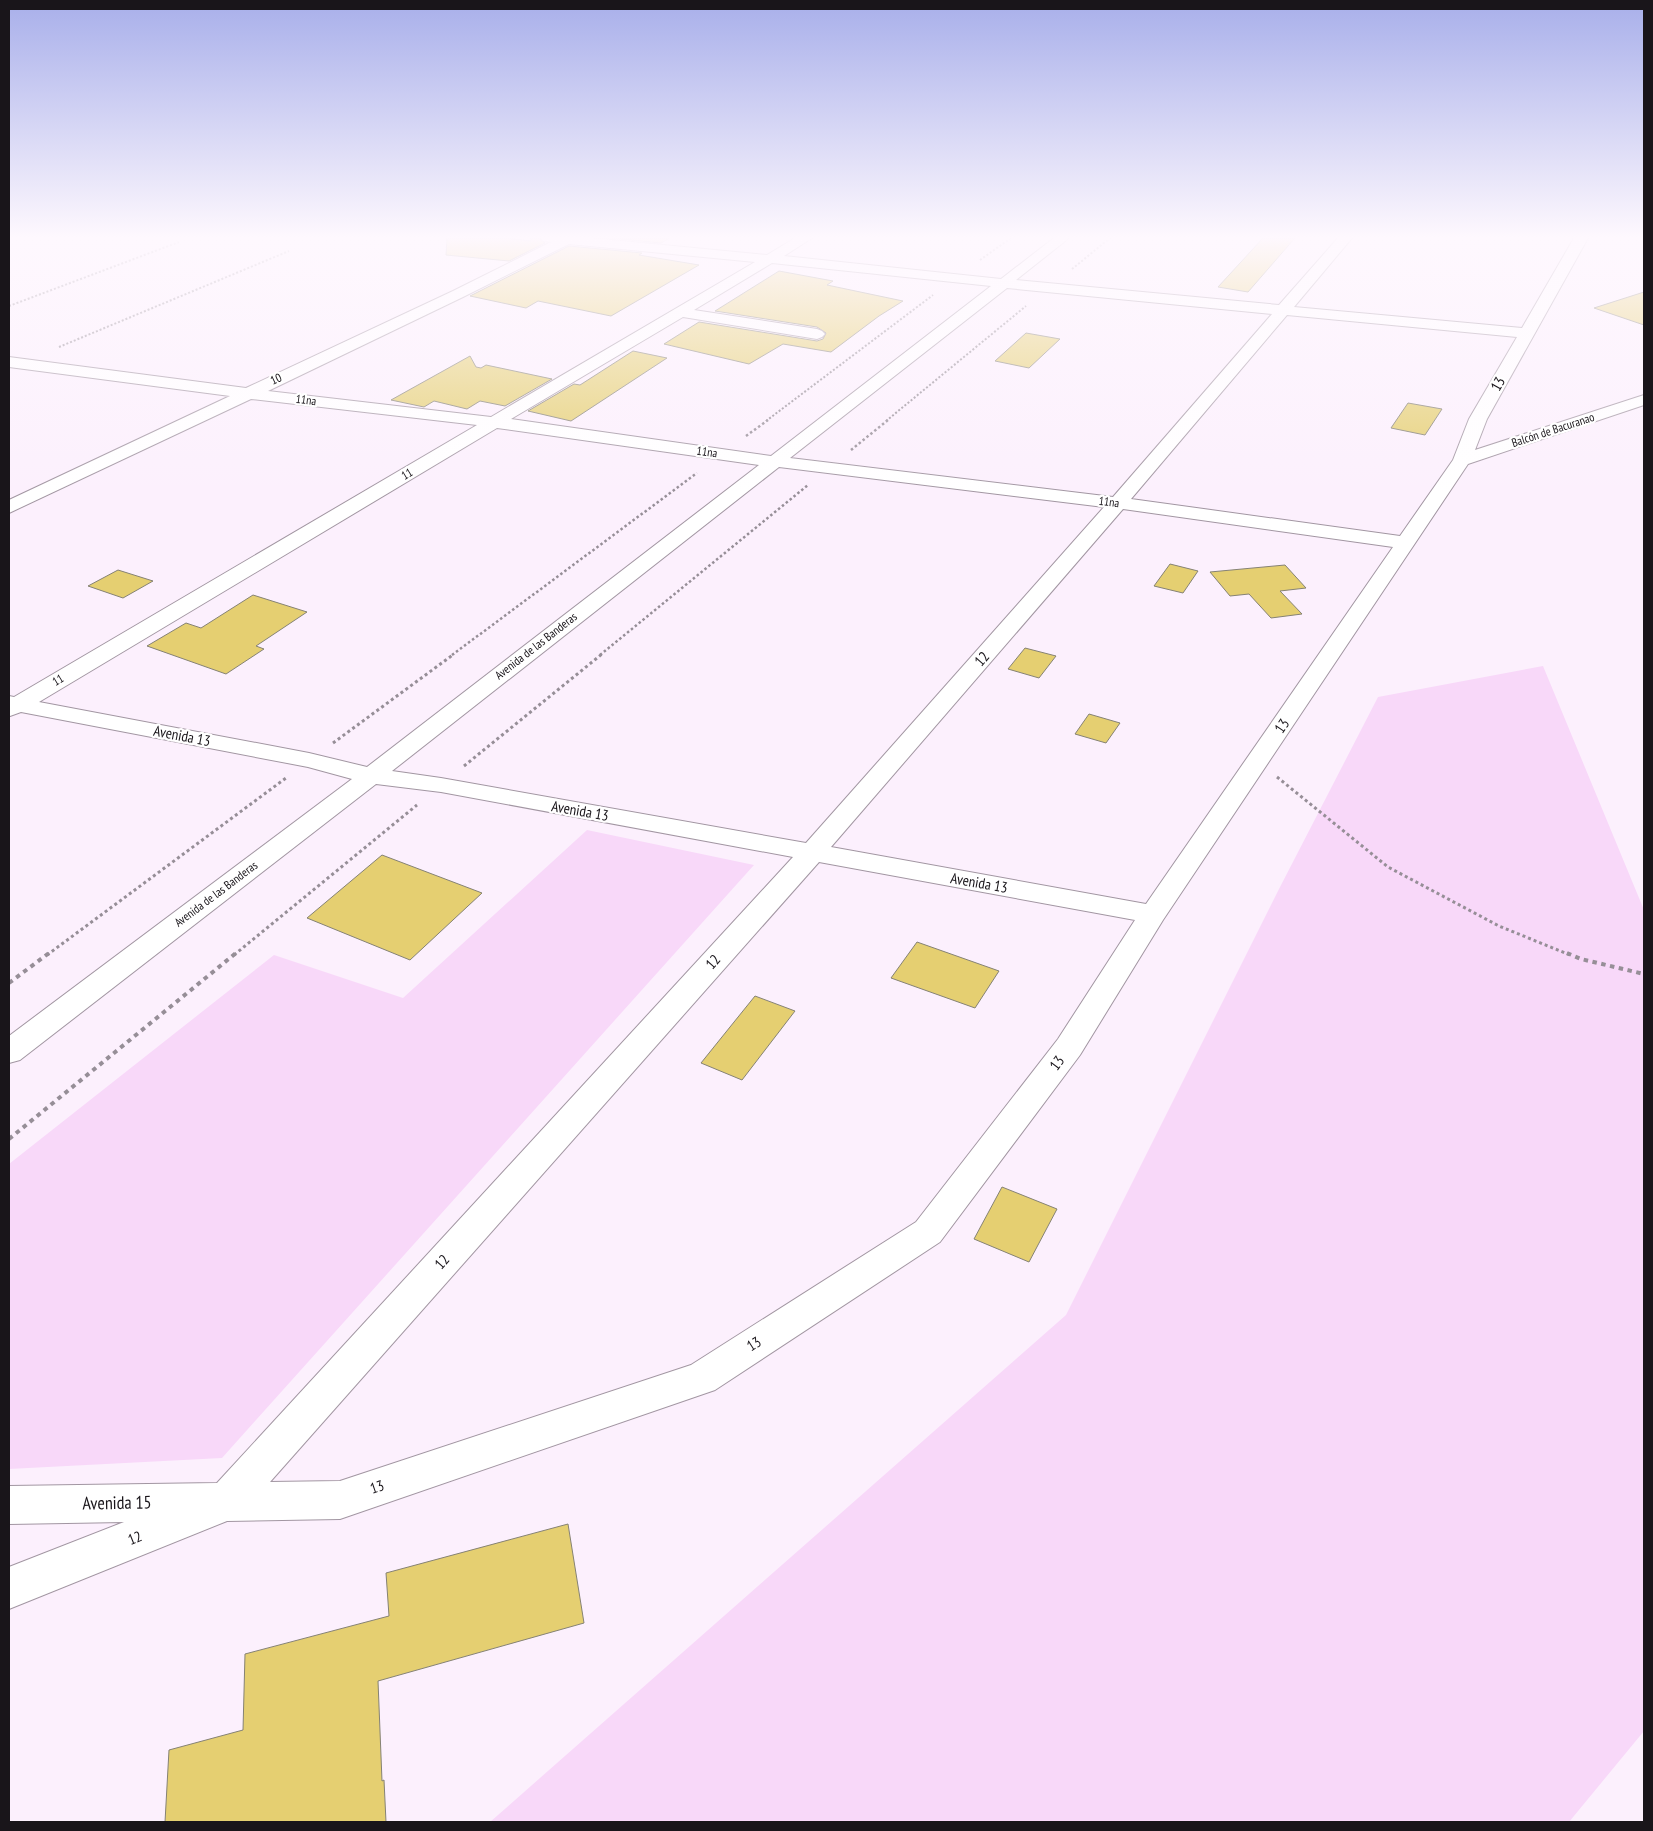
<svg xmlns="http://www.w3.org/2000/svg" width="1653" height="1831" font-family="'PT Sans Narrow',sans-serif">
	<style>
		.green { fill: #f8d8f9 }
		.building { fill: #e5cf71; stroke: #858274 }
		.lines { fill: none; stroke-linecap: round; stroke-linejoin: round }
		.minor-casing { stroke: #a296a2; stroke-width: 2 }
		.path-far3 { stroke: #968e97; stroke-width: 2; stroke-dasharray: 2 2; stroke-linecap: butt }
		.path-far2 { stroke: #968e97; stroke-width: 2.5; stroke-dasharray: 2.5 2.5; stroke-linecap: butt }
		.path-far1 { stroke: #968e97; stroke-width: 3; stroke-dasharray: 3 3; stroke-linecap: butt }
		.path { stroke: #968e97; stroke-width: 4; stroke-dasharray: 4.5 4.5; stroke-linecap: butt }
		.minor { fill: #fff; fill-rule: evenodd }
		.labels { text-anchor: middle; stroke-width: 4.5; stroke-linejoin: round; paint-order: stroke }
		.far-street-label { font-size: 12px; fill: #19151a; stroke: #fff }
		.street-label { font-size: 15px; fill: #19151a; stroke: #fff }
		.near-street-label { font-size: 18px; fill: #19151a; stroke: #fff }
	</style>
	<rect width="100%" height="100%" fill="#fcf0fd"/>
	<g class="green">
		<path d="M1543,666L1644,910V1731L1569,1822H490L1066,1315L1279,889L1378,697Z"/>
		<path d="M587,830L754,865L222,1458L9,1469V1164L274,955L403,998Z"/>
	</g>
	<g class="building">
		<path d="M447,238H504L531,241V238H539L545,243L509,261L446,255Z"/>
		<path d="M611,238H670L661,243Z"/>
		<path d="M1263,238H1295L1248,292L1218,287Z"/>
		<path d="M569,246L642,253L639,255L699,265L611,316L538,301L526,308L470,296Z"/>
		<path d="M779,271L833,281L827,285L903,301L879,316L831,352L783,344L749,364L664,344L699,322L817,341L823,339L826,333L817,327L715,311Z"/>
		<path d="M1644,292V325L1594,308Z"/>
		<path d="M1026,333L1060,339L1029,368L995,361Z"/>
		<path d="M633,351L667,358L571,421L528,411L574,384L580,385Z"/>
		<path d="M470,356L476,367L481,368L486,365L552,379L505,406L480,401L467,409L434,401L424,407L391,400Z"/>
		<path d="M1408,403L1442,409L1425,435L1391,428Z"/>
		<path d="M1170,564L1198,571L1183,593L1154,586Z"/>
		<path d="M1285,565L1306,588L1280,591L1302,614L1271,618L1249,594L1230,596L1210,572Z"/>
		<path d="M118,570L153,581L123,598L88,586Z"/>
		<path d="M253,595L307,612L256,646L264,649L226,674L147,646L186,623L201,628Z"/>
		<path d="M1025,648L1056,656L1039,678L1008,669Z"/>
		<path d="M1089,714L1120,723L1106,743L1075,734Z"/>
		<path d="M382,855L482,893L410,960L307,918Z"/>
		<path d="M917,942L999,971L975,1008L891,978Z"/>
		<path d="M755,996L795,1011L742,1080L701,1063Z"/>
		<path d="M1002,1187L1057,1209L1029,1262L974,1239Z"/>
		<path d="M568,1524L584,1623L378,1681L382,1781L384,1780L386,1822H165L169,1750L243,1730L245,1654L389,1616L386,1573Z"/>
	</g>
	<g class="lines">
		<g class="minor-casing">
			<path id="minor" d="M541,238H591L767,255L795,238H812L784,256L1001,279L1054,238H1069L1016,280L1279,305L1338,238H1352L1294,307L1522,328L1574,238H1588L1487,419L1475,450L1644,395V405L1468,464L1163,920L1080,1055L940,1242L715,1390L340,1519L227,1521L9,1609V1567L124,1522L9,1524V1486L217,1483L793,857L441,792L376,784L20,1060L9,1063V1036L352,779L308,767L21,712L10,716L9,696L14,697L477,425L251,399L9,513V500L230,396L9,367V357L246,388L453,291L551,242L543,241ZM569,244L755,262L491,417L268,391L463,297ZM772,263L991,286L771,456L511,419L683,317L817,339L822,337L825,334L822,331L817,329L694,310ZM1007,288L1272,314L1113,497L790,458ZM1287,315L1517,337L1469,419L1453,460L1400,536L1131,499ZM497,428L759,465L367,767L309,753L39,702ZM779,467L1104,507L806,843L441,778L392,771ZM1123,509L1393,547L1146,904L831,847ZM819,862L1135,920L1058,1039L916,1222L691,1365L340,1481L270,1482Z"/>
		</g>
		<g class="path-far3">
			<path d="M980,260L1011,238"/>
			<path d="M1072,269L1110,238"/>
			<path d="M9,306L179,242"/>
			<path d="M59,347L289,251"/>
			<path d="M766,421L933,295"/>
			<path d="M886,421L1026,306"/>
		</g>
		<g class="path-far2">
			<path d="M746,436L768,420"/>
			<path d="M851,450L888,420"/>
			<path d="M452,655L697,473"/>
			<path d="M600,655L808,485"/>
		</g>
		<g class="path-far1">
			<path d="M333,743L454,654"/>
			<path d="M464,766L602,654"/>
			<path d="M1277,777L1388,867L1499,926L1570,955"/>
			<path d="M47,955L286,778"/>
			<path d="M234,955L417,805"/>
		</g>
		<g class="path">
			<path d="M1567,953L1581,959L1644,974"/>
			<path d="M9,983L49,953"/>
			<path d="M9,1139L236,953"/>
		</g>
		<use href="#minor" class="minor"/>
	</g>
	<linearGradient id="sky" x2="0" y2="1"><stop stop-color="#a8afea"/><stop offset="0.48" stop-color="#fef8fe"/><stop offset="1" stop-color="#fef8fe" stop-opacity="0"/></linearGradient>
	<rect width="1653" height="494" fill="url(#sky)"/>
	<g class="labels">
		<g class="far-street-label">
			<text transform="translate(276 379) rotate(-25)" y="4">10</text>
			<text transform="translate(306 400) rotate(7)" y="4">11na</text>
			<text transform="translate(1553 430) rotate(-18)" y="4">Balcón de Bacuranao</text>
			<text transform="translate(707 452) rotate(8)" y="4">11na</text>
			<text transform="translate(407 474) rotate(-31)" y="4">11</text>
			<text transform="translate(1109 502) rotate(7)" y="4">11na</text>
			<text transform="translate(536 646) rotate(-38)" y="4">Avenida de las Banderas</text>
			<text transform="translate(58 680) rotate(-31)" y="4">11</text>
			<text transform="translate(216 894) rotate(-37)" y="4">Avenida de las Banderas</text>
		</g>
		<g class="street-label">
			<text transform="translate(1498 384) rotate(-60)" y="5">13</text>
			<text transform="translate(982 659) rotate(-49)" y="5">12</text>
			<text transform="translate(1282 726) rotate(-56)" y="5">13</text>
			<text transform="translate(182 736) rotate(11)" y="5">Avenida 13</text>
			<text transform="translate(580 811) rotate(10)" y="5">Avenida 13</text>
			<text transform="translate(979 883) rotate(10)" y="5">Avenida 13</text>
			<text transform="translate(713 962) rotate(-48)" y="5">12</text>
			<text transform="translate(1057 1063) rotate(-53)" y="5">13</text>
			<text transform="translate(442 1262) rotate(-48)" y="5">12</text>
			<text transform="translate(754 1344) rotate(-33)" y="5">13</text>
			<text transform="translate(377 1487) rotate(-19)" y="5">13</text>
			<text transform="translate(135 1538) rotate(-22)" y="5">12</text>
		</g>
		<g class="near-street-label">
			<text transform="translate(117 1503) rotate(-1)" y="6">Avenida 15</text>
		</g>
	</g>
	<rect width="1653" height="1831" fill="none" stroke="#19151a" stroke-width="20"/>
</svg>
